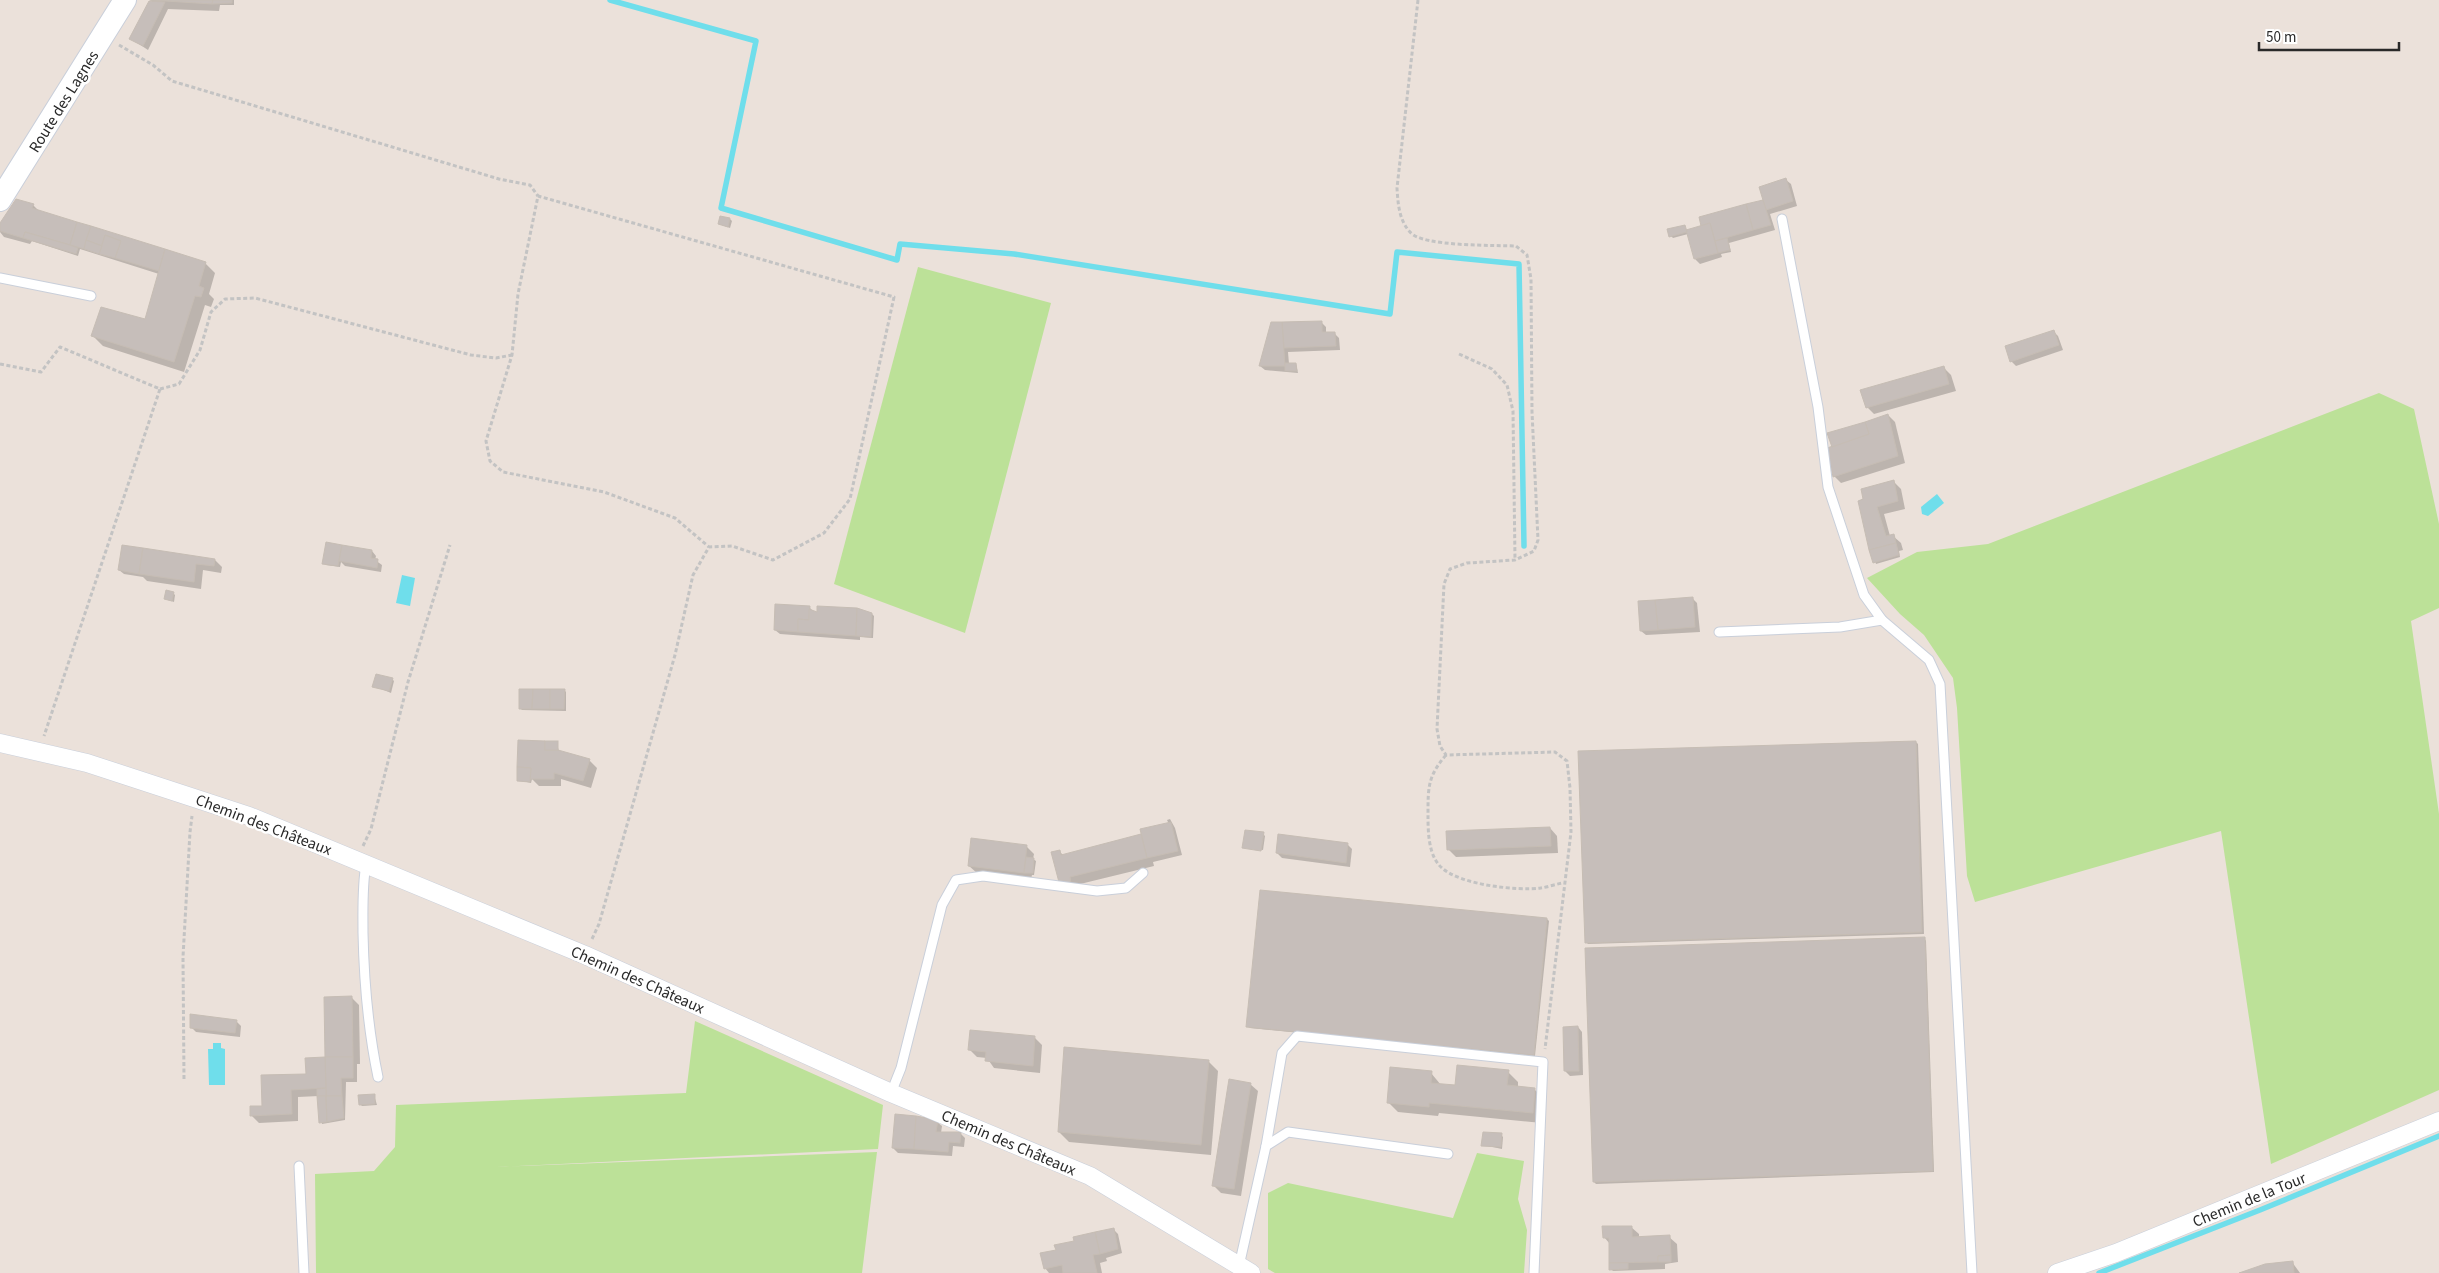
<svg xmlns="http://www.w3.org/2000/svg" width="2439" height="1273" font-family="'Source Sans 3',sans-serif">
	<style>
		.green { fill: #bce198 }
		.water { fill: #6fdeeb }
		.shadow { fill: #0003 }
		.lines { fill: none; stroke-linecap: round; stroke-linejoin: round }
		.stream { stroke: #6fdeeb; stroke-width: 5.5 }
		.building { fill: #c6beba; stroke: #c6bdb4 }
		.service-casing { stroke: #c9cfda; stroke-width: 11 }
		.minor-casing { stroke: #c9cfda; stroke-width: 19 }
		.tertiary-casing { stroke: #c9cfda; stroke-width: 24 }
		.path { stroke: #c3c3c3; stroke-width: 3; stroke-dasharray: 4 2.5; stroke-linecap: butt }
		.service { stroke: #fff; stroke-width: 9 }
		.minor { stroke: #fff; stroke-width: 18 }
		.tertiary { stroke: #fff; stroke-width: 22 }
		.labels { text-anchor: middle; stroke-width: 5; stroke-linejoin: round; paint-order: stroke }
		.street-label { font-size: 16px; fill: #292929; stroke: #fff }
	</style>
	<rect width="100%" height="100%" fill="#ebe1da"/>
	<g class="green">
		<path d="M918,267L1051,303L965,633L834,584Z"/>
		<path d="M2379,393L2414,409L2439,524V608L2411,621L2439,814V1090L2271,1164L2221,831L1975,902L1967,876L1957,708L1953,678L1924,635L1900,614L1867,578L1917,552L1988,544Z"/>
		<path d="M695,1021L883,1105L878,1149L496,1167L877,1152L862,1273H316L315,1174L374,1171L395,1147L396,1105L686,1093Z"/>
		<path d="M1477,1153L1524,1161L1518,1199L1527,1230L1524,1273H1275L1268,1269V1193L1288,1183L1453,1218Z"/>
	</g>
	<g class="water">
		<path d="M1937,494L1944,503L1928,516L1922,514L1921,507Z"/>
		<path d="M402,575L415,578L410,606L396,603Z"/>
		<path d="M213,1043H221V1048L225,1049V1085H209L208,1049H213Z"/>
	</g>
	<g class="shadow">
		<path d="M151,0H234V5H220L219,11L168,9L148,50L130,38L152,2Z"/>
		<path d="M1786,180L1791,184L1797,206L1770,214L1775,230L1729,243L1731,252L1721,254L1722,257L1700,264L1695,259L1688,234L1673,238L1671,236L1684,226L1687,231L1703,227L1701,218L1765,200Z"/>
		<path d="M33,205L40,212L205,263L215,273L209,294L214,299L211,307L205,305L184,372L103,346L93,336L146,321L159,274L80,249L78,256L32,241L30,244L4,237L0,232V225Z"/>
		<path d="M730,219L732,221L730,228L719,224Z"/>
		<path d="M1321,322L1326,327V333H1334L1339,338L1340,350L1288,352L1289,364H1296L1298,373L1265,370L1260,366L1272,323Z"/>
		<path d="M2053,331L2058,336L2063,350L2016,366L2011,361Z"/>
		<path d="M1944,368L1951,375L1956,391L1874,414L1867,407Z"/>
		<path d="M1888,415L1895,422L1905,463L1841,483L1834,476Z"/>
		<path d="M1894,482L1901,489L1905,509L1884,514L1890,536H1893L1901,543L1903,550L1899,551L1900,557L1876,564L1859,501Z"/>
		<path d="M327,543L372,551L376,556L375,560L382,565L381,572L345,566L341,562L340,567L326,565L324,563Z"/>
		<path d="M215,560L222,567L221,573L203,570L201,589L147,581L143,577L124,574L119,570Z"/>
		<path d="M173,593L175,595L174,602L168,600L166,598Z"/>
		<path d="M1692,598L1697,603L1700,632L1646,635L1641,631Z"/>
		<path d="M809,607L815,613L872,614L874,616L873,638L860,637V640L780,634L775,630Z"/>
		<path d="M392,679L394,681L391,693L374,686Z"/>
		<path d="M564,690L566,692V711L522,710L520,708Z"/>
		<path d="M1916,742L1918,744L1924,934L1588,944L1586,942Z"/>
		<path d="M557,743L559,752L589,760L597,768L591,788L561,779V786H539L532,779L531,783L518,780Z"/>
		<path d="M1170,819L1175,828L1182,855L1153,862L1154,866L1076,885L1078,890L1069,893L1061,885L1060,852L1064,856L1140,835L1143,838L1169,824L1167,820Z"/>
		<path d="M1550,828L1557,836L1558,853L1456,857L1448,849Z"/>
		<path d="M1263,834L1265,836L1263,850L1244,847Z"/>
		<path d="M1348,845L1352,849L1350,867L1282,858L1277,853Z"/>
		<path d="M1026,846L1034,854L1033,859L1036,861L1034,875H1032L1031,879L977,873L969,866Z"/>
		<path d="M1547,919L1549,921L1535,1056L1250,1028L1248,1026Z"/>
		<path d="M1924,938L1926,941L1934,1172L1596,1184L1594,1182Z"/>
		<path d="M352,998L359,1005L360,1064H357V1082H346L345,1120L322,1124L319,1096L298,1097V1121L259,1123L251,1115L307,1075L325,1058Z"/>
		<path d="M236,1021L241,1026L240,1037L196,1032L191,1027Z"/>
		<path d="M1578,1027L1582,1032L1583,1075L1570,1076L1565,1071Z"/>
		<path d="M1035,1038L1042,1045L1040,1073L994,1068L987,1058L977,1057L970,1050Z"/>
		<path d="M1208,1061L1218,1071L1211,1155L1069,1142L1059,1132Z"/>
		<path d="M1508,1072L1518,1082V1087L1534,1089L1544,1099L1542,1123L1439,1113L1438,1116L1398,1112L1388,1102L1431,1073L1441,1085L1456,1086Z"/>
		<path d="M1250,1084L1258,1091L1241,1196L1221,1193L1213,1185Z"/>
		<path d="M374,1095L377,1105L362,1106L360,1104Z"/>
		<path d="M937,1122L942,1126L941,1133H960L965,1138L964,1147L953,1146L952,1156L898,1153L893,1148Z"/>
		<path d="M1501,1135L1503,1137L1502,1149L1483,1145Z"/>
		<path d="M1631,1227L1639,1234V1238L1669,1237L1677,1244L1678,1262L1665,1264V1269L1613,1271L1611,1269L1610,1244L1604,1237Z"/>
		<path d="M1113,1229L1118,1234L1122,1253L1106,1258L1107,1261L1100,1263L1102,1273H1049L1045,1268L1057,1251Z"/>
		<path d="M2292,1262L2300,1273H2243Z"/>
	</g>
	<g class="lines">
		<g class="stream">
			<path d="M610,0L756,41L721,208L897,260L900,244L1014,254L1390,314L1397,252L1519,264L1524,546"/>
			<path d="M2099,1273L2260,1210L2439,1136"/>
		</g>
	</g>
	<g class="building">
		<path d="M150,0H213L212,4Z"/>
		<path d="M213,0H232V3L212,4Z"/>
		<path d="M149,1L165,2L143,46L129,39Z"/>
		<path d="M1786,178L1793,201L1766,210L1759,187Z"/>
		<path d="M16,199L34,204L32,208L77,222L70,245L25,232L23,238L0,231V223Z"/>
		<path d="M1763,200L1771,225L1753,230L1746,204Z"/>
		<path d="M1746,204L1753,230L1715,241L1710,223L1701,226L1699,217Z"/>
		<path d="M720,216L730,218L728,227L718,224Z"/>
		<path d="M77,222L91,226L84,249L70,245Z"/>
		<path d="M1710,223L1718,253L1694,259L1686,230Z"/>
		<path d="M1685,225L1687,232L1669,237L1667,229Z"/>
		<path d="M91,226L165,249L159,271L115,258L121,241L105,235L102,246L86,240Z"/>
		<path d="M25,232L70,245L78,248L76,254L23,238Z"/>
		<path d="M105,235L121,241L115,258L99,254Z"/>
		<path d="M1727,238L1730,250L1718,253L1715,241Z"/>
		<path d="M86,240L102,246L99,254L84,249Z"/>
		<path d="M165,249L206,262L199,286L204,288L201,297L195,296L174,362L91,336L101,307L145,319Z"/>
		<path d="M1322,321V332H1335L1336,346L1284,348L1282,322Z"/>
		<path d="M1271,322H1282L1285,366H1259Z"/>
		<path d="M2054,330L2059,345L2010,362L2005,346Z"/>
		<path d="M1285,363H1296L1297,371H1285Z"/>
		<path d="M1944,366L1949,384L1866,408L1860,390Z"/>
		<path d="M1888,414L1898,456L1833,477L1827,448L1869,434L1865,422Z"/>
		<path d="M1865,422L1869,434L1832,447L1827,433Z"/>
		<path d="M1894,480L1898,501L1877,507L1886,536L1894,534L1896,543L1869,550L1858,501L1863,499L1861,489Z"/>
		<path d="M326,542L342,545L338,566L322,564Z"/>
		<path d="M1896,543L1899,555L1873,563L1869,550Z"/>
		<path d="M122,545L143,548L139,574L118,570Z"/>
		<path d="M342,545L372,550L371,558L378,559L377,568L339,561Z"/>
		<path d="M143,548L215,559L214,566L196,564L194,582L139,574Z"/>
		<path d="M166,590L174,592L172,601L164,599Z"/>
		<path d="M1693,597L1695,627L1658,630L1655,600Z"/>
		<path d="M1655,600L1658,630L1640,631L1638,601Z"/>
		<path d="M775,604L810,606L809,620L798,619V632L774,630Z"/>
		<path d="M817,606L857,608L856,636L798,632V619L809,620V609L817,612Z"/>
		<path d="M857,608L872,613L871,637L856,636Z"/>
		<path d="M376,674L393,678L389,691L372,687Z"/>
		<path d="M519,689H533L532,709H519Z"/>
		<path d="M533,689H550V709H532Z"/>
		<path d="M550,689H565L564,709H550Z"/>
		<path d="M518,740L545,741V750H558L590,759L583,781L554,773V779H530L531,768L517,767Z"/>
		<rect x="545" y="741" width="13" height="9"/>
		<path d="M1916,741L1922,932L1585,943L1578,751Z"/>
		<path d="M517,767L531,768L530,782L517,781Z"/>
		<path d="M1171,822L1178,851L1147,858L1140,829Z"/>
		<path d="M1550,827L1551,846L1447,850L1446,831Z"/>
		<path d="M1245,830L1264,832L1261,851L1242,848Z"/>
		<path d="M1141,834L1147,858L1070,877L1071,883L1060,886L1051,852L1060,850L1061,855Z"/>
		<path d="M1278,834L1348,843L1346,863L1276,853Z"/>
		<path d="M971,838L1027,845L1024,873L968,866Z"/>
		<path d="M1026,857L1034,858L1033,873H1024Z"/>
		<path d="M1260,890L1547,918L1534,1055L1246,1027Z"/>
		<path d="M1925,937L1933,1171L1593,1182L1585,948Z"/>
		<path d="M352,996L353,1057H325L324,997Z"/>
		<path d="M190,1014L237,1020L235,1033L190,1028Z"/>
		<path d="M1578,1026L1579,1071H1564L1563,1027Z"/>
		<path d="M970,1030L1035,1036L1033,1066L985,1061L986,1052L968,1050Z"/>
		<path d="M1064,1047L1209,1060L1201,1145L1058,1132Z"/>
		<path d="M325,1057H353V1078H341L342,1096H326Z"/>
		<path d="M325,1057L326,1088L291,1090L292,1114L250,1116V1106H262L261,1075L306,1074L305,1058Z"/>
		<path d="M1457,1065L1509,1070L1507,1085L1535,1088L1533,1113L1429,1103V1107L1387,1103L1390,1067L1432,1071L1431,1083L1455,1085Z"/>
		<path d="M1229,1079L1251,1083L1234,1189L1212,1186Z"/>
		<path d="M326,1088V1096H317V1089Z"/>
		<path d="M375,1094V1104L359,1105L358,1095Z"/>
		<path d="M317,1096H326L327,1122L319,1123Z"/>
		<path d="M326,1096H342L344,1118L327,1122Z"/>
		<path d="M895,1114L916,1116L914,1149L892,1148Z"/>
		<path d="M916,1116L938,1120L936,1132H961L960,1143L949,1142L948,1152L914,1149Z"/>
		<path d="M1483,1132L1502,1133L1501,1147L1481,1146Z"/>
		<path d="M1602,1226H1632V1237L1670,1235L1671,1255L1658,1256V1262L1609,1263V1238H1603Z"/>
		<path d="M1114,1228L1118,1249L1100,1254L1095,1232Z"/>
		<path d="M1095,1232L1100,1254L1093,1255L1097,1273H1063L1062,1265L1044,1269L1040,1253L1056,1250L1054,1245L1074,1241L1073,1237Z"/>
		<path d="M1671,1255V1262H1658V1256Z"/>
		<path d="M2293,1261L2294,1273H2239L2265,1264Z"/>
		<path d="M1609,1263H1628V1269L1609,1270Z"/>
	</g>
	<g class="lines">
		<g class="service-casing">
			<g id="service">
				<path d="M1782,219L1818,407L1828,487L1864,595L1882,620L1929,660L1940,684L1972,1273"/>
				<path d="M0,278L91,296"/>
				<path d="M1719,632L1840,627L1882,620"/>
				<path d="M366,864C362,887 363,910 363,933C364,982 368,1029 378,1077"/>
				<path d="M891,1093L901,1068L942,905L956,880L983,876L1097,891L1126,888L1143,873"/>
				<path d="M1266,1146L1282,1053L1297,1036L1543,1062L1534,1273"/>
				<path d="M299,1166L304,1273"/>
				<path d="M1239,1266L1266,1146L1288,1132L1448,1154"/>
			</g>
		</g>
		<g class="minor-casing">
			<g id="minor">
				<path d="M0,743L87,763L249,816L585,955L891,1093L1090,1176L1251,1273"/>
				<path d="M2057,1273L2116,1253L2439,1121"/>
			</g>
		</g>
		<g class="tertiary-casing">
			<path id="tertiary" d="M0,200L125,0"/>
		</g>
		<g class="path">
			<path d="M1418,0L1397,188C1398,204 1399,220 1410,232C1422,247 1495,245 1516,246L1527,255L1531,279L1532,412L1538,540L1534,551L1515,560L1467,563L1450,569L1444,584L1437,729L1440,746L1446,755L1555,752L1567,761L1570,788L1571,832L1545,1049"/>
			<path d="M119,45L153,65L172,81L499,179L530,185L538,196"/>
			<path d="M1459,354L1492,369L1507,385L1513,411L1515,560"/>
			<path d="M0,364L41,372L60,347L160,389L44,736"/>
			<path d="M160,389L179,384L200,350L211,312L225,299L255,298L471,355L496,358L512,355"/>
			<path d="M1446,755C1428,776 1428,787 1428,814C1428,831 1428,856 1442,868C1461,885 1517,891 1541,888C1548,887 1556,884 1563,883"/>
			<path d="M363,846L371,829L408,682L450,545"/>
			<path d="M592,939L599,924L675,655L693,575L709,547L732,546L773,560L824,533L850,499L894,297L538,196L518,294L512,355L486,441L490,461L503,472L604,492L675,518L709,547"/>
			<path d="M184,1079L183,957L190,832L192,816"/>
		</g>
		<use href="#service" class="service"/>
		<use href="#minor" class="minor"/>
		<use href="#tertiary" class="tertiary"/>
	</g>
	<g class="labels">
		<g class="street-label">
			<text transform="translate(63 101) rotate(-58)" y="6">Route des Lagnes</text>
			<text transform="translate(264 824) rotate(21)" y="6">Chemin des Châteaux</text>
			<text transform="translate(638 979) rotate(24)" y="6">Chemin des Châteaux</text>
			<text transform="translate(1009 1142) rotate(23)" y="6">Chemin des Châteaux</text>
			<text transform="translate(2249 1199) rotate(-22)" y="6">Chemin de la Tour</text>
		</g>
	</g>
	<path d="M2259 42v8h140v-8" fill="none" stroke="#292929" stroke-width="2.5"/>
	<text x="2266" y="42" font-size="15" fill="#292929" stroke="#ffffff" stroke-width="4" paint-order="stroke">50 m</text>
</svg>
